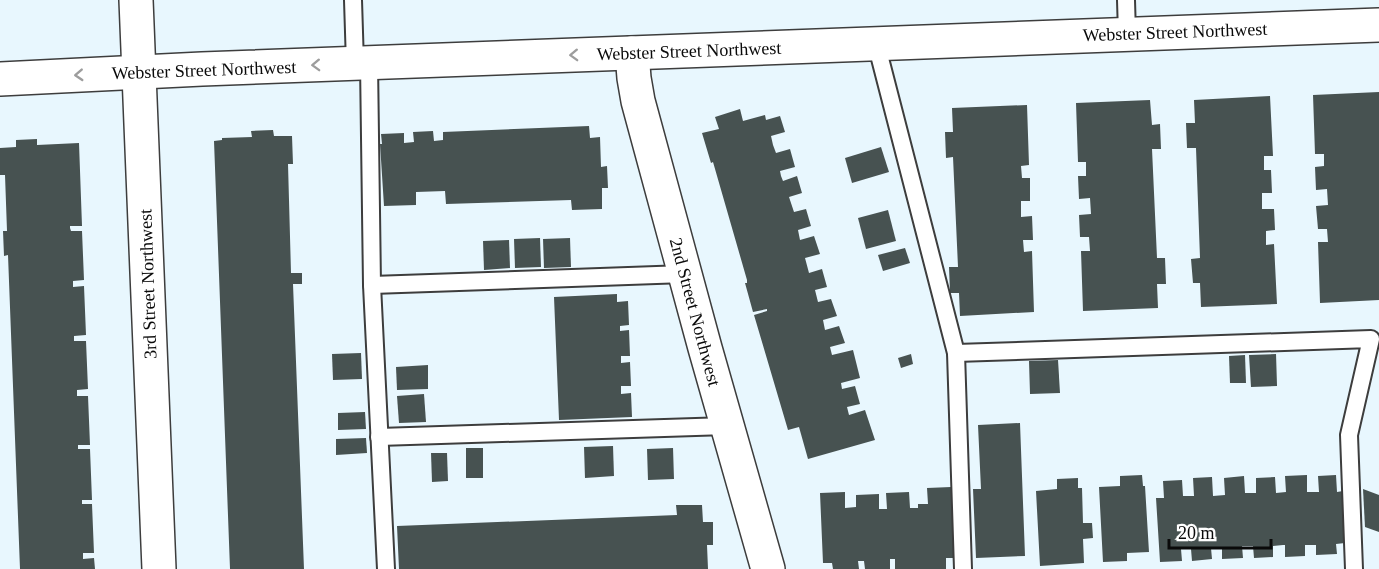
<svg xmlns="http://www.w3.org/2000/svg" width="1379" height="569" font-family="Georgia,serif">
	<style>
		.building { fill: #475251 }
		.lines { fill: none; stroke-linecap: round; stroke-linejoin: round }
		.service-casing { stroke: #3d3d3d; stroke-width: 20 }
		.minor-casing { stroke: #3d3d3d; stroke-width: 36 }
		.service { stroke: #fff; stroke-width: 16 }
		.minor { stroke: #fff; stroke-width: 33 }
		.oneway { stroke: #9d9d9d }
		.labels { text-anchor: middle; stroke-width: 6; stroke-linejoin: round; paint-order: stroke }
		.street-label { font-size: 18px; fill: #0a0a0a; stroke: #fff }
	</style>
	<rect width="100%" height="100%" fill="#e8f7fe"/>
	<g class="building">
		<path d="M1379,92V300L1320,303L1318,242H1328L1327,229H1318L1316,206L1328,205L1327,189L1316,190L1315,167L1324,166V154H1315L1313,95Z"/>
		<path d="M1270,96L1273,156H1264V170H1271L1272,193H1262V209H1274L1275,230L1266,231V245L1274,244L1277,304L1201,307L1200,283H1193L1191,259L1200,258L1196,148H1187L1186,123H1195L1194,100Z"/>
		<path d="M1150,100L1152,125L1160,124L1161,149H1152L1157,258H1165L1166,284H1157L1158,308L1083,311L1081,251H1090L1089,237H1080L1079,215L1091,214L1090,198L1079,199L1078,176H1086V162H1078L1076,103Z"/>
		<path d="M1027,105L1029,165L1021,166L1022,178H1030V201H1021V217L1032,216L1033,240H1023L1024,252L1032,251L1034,312L960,316L959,293H950L949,267H958L953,157L946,158L945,132H953L952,108Z"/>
		<path d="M740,109L743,121L765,115L766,120L780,116L785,132L771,136L773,145L776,153L790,149L795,167L780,171L781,176L783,181L797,176L802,193L789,197L794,212L806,209L811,226L798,230L800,240L814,236L820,254L805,258L809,273L822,269L827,287L815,290L818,302L831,299L837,316L823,320L825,330L839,326L845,343L830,347L832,355L853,350L860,378L841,383L842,389L855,386L860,404L847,407L849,415L865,410L875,440L808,459L799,427L788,430L754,315L767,311V309L753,312L745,283H747V280L713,162L711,163L702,133L719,129L715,117Z"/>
		<path d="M589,126L590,138L600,137L601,167L607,166L608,188H602V209L572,210L571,200L446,204L445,191L416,192V205L384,206L380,144H382L381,134L404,133V143L414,142L413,132L433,131L434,141L443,140V132Z"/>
		<path d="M273,130L274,136H292L293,164H288L291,273H302V284H293L304,569H230L214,141L222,140V138L252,137L251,131Z"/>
		<path d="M37,139V145L79,143L82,226H70V228L71,231H82L84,280L73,281V287L84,286L86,335L74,336V341H86L88,389L77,390V396H88L90,445H78V449H90L92,500H82V504H92L94,553H83V559L94,558L95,569H20L8,255L4,256L3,231H7L5,175H0V148L16,147V140Z"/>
		<path d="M881,147L889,172L852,183L845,158Z"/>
		<path d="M888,210L896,241L866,249L858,218Z"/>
		<path d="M540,238L541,267L515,268L514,239Z"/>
		<path d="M570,238L571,267L544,268L543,239Z"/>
		<path d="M509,240L510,268L484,270L483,241Z"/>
		<path d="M905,248L910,263L883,271L878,255Z"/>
		<path d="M617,294V302L628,301L629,325L620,326V331L629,330L630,356H621V363L630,362L631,386H621V394L631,393L632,417L559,420L554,297Z"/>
		<path d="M361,353L362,379L333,380L332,354Z"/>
		<path d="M911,354L913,364L901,368L898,358Z"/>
		<path d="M1276,354L1277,386L1251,387L1249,355Z"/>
		<path d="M1245,355L1246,383H1230L1229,356Z"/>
		<path d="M1058,360L1060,393L1030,394L1029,361Z"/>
		<path d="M428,365V389L397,390L396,367Z"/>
		<path d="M424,394L426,422L399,423L397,396Z"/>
		<path d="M365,412L366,429L338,430V413Z"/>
		<path d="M1020,423L1025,556L976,558L973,489H981L978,425Z"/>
		<path d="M366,438L367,453L336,455V439Z"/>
		<path d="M613,446L614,476L585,478L584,447Z"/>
		<rect x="466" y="448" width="17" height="30"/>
		<path d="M673,448L674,479L648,480L647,449Z"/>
		<path d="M431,453H447L448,481L432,482Z"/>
		<path d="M1142,475L1143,486H1145L1149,552L1127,553V561L1103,562L1099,487L1120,486V476Z"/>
		<path d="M1307,475V492H1319L1318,476L1336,475L1337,492L1343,491L1345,543L1336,544L1337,554L1316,555V545H1305V556L1285,557V545H1283L1273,546V557L1254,558L1253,546H1242L1243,558L1222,559V548H1211L1212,559L1192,561L1191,549H1181L1182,561L1160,562L1156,498H1164L1163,481L1182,480L1183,496H1194L1193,478L1212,477L1213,496L1225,495L1224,478L1244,476L1245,493H1256V478L1275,477L1276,493L1286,492L1285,476Z"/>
		<path d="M1078,478V488H1082L1083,523H1092L1093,538L1083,539L1084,563L1040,566L1036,491L1057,489V479Z"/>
		<path d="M951,487L954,558H946V569H895V559H890V569H865L864,561H858L859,569H833L832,563H823L820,493L845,492V508L856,507V495L879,494V509H887L886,493L909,492L910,508H918V504H928L927,488Z"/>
		<path d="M1363,489L1379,495V532L1365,527Z"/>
		<path d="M676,505H702L703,522H713V545H707L708,569H399L397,526L677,515Z"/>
	</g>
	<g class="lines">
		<g class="service-casing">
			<g id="service">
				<path d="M353,0L355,64"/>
				<path d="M1126,0L1127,34"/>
				<path d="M876,43L956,353L963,569"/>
				<path d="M369,63L372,285L386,569"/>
				<path d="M372,285L685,274"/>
				<path d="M956,353L1371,339L1349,435L1354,569"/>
				<path d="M379,437L727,426"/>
			</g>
		</g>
		<g class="minor-casing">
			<g id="minor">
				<path d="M136,0L159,569"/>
				<path d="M632,53L634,78L638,101L705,348L768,569"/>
				<path d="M0,79L202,69L1379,25"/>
			</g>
		</g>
		<use href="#service" class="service"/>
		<use href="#minor" class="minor"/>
	</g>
	<defs><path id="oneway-chevron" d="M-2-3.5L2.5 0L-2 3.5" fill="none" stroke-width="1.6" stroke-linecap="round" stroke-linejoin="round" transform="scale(1.5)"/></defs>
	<g class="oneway">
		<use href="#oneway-chevron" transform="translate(574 55) rotate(178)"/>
		<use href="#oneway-chevron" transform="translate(316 65) rotate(178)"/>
		<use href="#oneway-chevron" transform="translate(79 75) rotate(177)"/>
	</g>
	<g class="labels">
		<g class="street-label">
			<text transform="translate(1175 32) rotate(-2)" y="6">Webster Street Northwest</text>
			<text transform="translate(689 51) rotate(-2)" y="6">Webster Street Northwest</text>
			<text transform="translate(204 70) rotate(-2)" y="6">Webster Street Northwest</text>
			<text transform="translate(148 284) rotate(-92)" y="6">3rd Street Northwest</text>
			<text transform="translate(695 312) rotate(75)" y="6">2nd Street Northwest</text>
		</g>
	</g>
	<path d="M1169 539v9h102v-9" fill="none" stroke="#0a0a0a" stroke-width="3"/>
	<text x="1178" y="539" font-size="18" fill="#0a0a0a" stroke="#ffffff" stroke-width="4.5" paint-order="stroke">20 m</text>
</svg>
